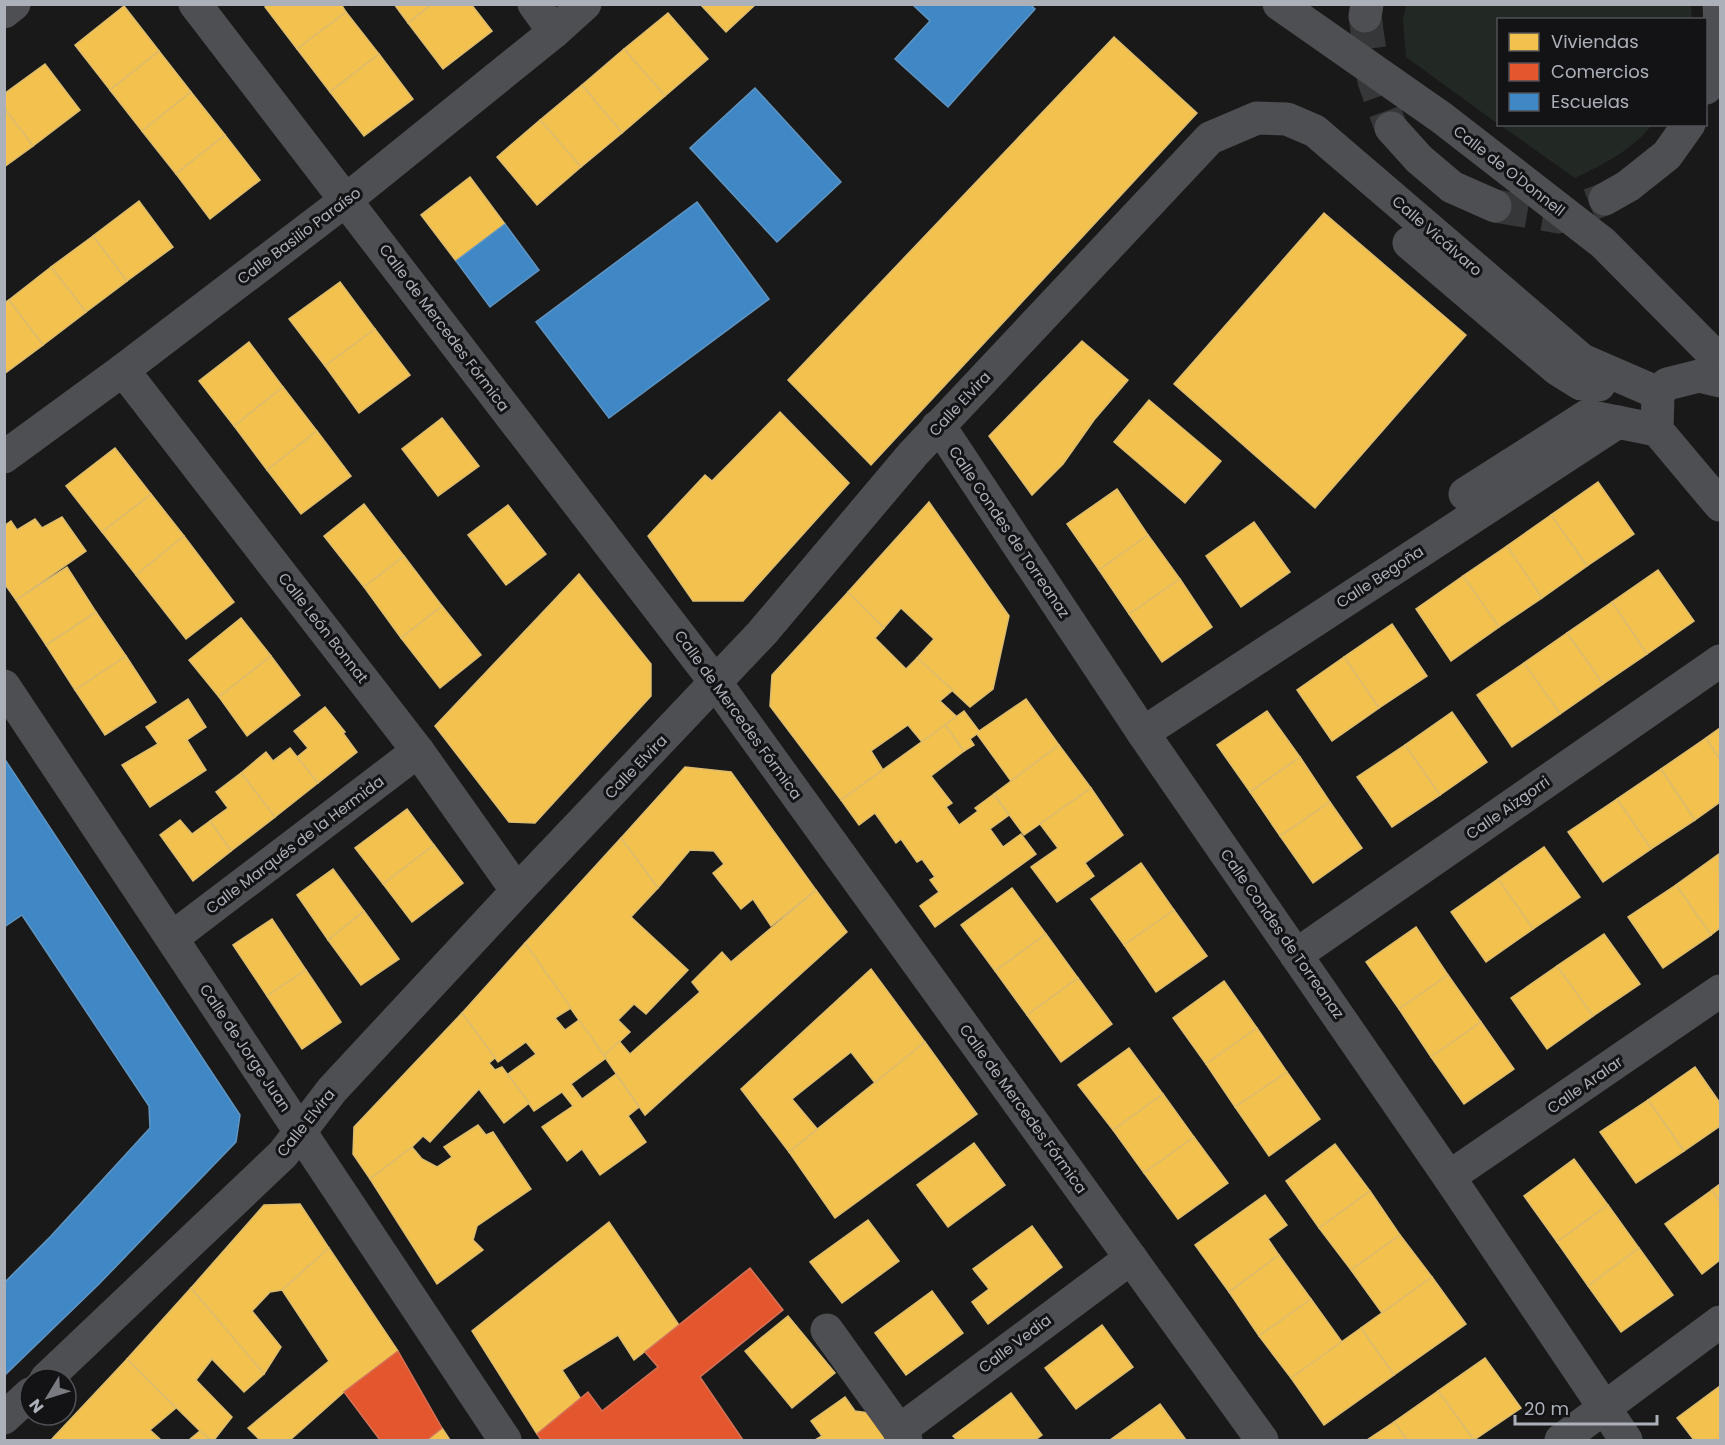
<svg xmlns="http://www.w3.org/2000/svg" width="1725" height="1445" font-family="Poppins,sans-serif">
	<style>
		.green { fill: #222823 }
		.homes { fill: #f2c14e; stroke: #ddbc6e; stroke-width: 1.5 }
		.shops { fill: #e4572e; stroke: #d37258; stroke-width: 1.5 }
		.schools { fill: #3f88c5; stroke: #6094c1; stroke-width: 1.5 }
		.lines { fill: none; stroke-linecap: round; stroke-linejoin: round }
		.minor-tunnel { stroke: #363739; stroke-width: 33; stroke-dasharray: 33 16; stroke-linecap: butt }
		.minor { stroke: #4e4f52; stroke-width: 33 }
		.labels { text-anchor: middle; stroke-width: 6; stroke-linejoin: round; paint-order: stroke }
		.street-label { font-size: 15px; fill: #acb0b9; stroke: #131315 }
	</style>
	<rect width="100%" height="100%" fill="#191919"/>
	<g class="green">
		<path d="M1406,5H1691L1692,19L1498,20V124L1406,57L1403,20Z"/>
		<path d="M1500,125H1652C1632,150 1604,164 1575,178Z"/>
	</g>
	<g class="homes">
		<path d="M269,4H341L346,12L297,49L265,7Z"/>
		<path d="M394,4H432L408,23Z"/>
		<path d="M432,4H471L492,31L443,69L408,23Z"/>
		<path d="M700,4H756L726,32Z"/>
		<path d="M124,6L159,51L110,90L75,45Z"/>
		<path d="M346,12L379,54L330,92L297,49Z"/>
		<path d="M668,13L708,59L665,96L624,49Z"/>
		<path d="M1114,37L1197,113L871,465L788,380Z"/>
		<path d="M624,49L665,96L622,133L582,85Z"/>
		<path d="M159,51L191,92L142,131L110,90Z"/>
		<path d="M379,54L413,99L364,136L330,92Z"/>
		<path d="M45,64L80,110L33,146L4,108V94Z"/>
		<path d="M582,85L622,133L581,167L540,120Z"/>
		<path d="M191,92L225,135L176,174L142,131Z"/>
		<path d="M4,108L33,146L4,167Z"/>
		<path d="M540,120L581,167L537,205L497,157Z"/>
		<path d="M225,135L260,180L210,219L176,174Z"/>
		<path d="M470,177L505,224L456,261L421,215Z"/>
		<path d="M139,201L173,247L127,281L93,236Z"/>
		<path d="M1324,213L1466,335L1315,508L1174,384Z"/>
		<path d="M93,236L127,281L86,312L51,267Z"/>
		<path d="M51,267L86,312L43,345L9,300Z"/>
		<path d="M340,282L375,329L325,366L289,319Z"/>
		<path d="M9,300L43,345L4,374V303Z"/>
		<path d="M375,329L410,375L359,413L325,366Z"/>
		<path d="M1082,341L1128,380L1094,420L1063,464L1032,495L989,436Z"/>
		<path d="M249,342L283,387L234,426L199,381Z"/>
		<path d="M283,387L317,431L267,470L234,426Z"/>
		<path d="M1149,400L1221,461L1185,503L1114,442Z"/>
		<path d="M780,412L849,483L743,601H693L648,536L705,475L712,481Z"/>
		<path d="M442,418L479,466L438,496L402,449Z"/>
		<path d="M317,431L351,476L301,514L267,470Z"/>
		<path d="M115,448L151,494L102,532L66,486Z"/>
		<path d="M1598,482L1634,534L1587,566L1551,515Z"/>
		<path d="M1117,489L1148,535L1099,570L1067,524Z"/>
		<path d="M151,494L184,536L136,575L102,532Z"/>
		<path d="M929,502L1009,616L993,689L970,707L917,658L934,639L901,608L884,628L848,592Z"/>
		<path d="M364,504L404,556L364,587L324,536Z"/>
		<path d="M508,505L546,554L506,585L468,535Z"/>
		<path d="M1551,515L1587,566L1542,598L1507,546Z"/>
		<path d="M62,517L86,551L16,600L4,583V526L11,521L17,530L35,519L42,528Z"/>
		<path d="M1254,522L1290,572L1241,607L1206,556Z"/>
		<path d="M1148,535L1180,579L1129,614L1099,570Z"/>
		<path d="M184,536L234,602L186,639L136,575Z"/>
		<path d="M1507,546L1542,598L1499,627L1463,576Z"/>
		<path d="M404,556L442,606L401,638L364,587Z"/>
		<path d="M67,567L96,612L46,645L16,600Z"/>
		<path d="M1658,570L1694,621L1647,654L1612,602Z"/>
		<path d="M579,574L651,664V696L535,823L509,822L435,726Z"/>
		<path d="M1463,576L1499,627L1451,661L1416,609Z"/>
		<path d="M1180,579L1212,627L1162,662L1129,614Z"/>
		<path d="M848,592L884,628L875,638L906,669L917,658L953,690L940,701L957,717L922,742L908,725L871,751L883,770L841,800L770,706L772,675Z"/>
		<path d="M1612,602L1647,654L1603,684L1567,633Z"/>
		<path d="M442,606L481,655L440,688L401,638Z"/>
		<path d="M96,612L126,656L75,690L46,645Z"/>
		<path d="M241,618L271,656L219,697L189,660Z"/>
		<path d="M1392,624L1427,676L1379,708L1344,657Z"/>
		<path d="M1567,633L1603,684L1560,714L1524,663Z"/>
		<path d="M126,656L156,702L105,735L75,690Z"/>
		<path d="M271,656L300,695L247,736L219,697Z"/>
		<path d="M1344,657L1379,708L1332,741L1297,690Z"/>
		<path d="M1524,663L1560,714L1512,747L1477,695Z"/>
		<path d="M188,699L206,727L187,740L206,770L150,807L122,765L158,744L146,727Z"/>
		<path d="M1026,699L1059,745L1011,781L977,734L970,739L974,745L964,751L945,725L964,711L979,731Z"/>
		<path d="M325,707L345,732L343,733L357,752L318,783L297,757L308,748L294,731Z"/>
		<path d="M1267,711L1300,757L1250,792L1217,745Z"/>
		<path d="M1452,712L1487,762L1440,795L1405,745Z"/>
		<path d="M945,725L964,751L931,776L952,803L946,807L959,825L978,811L975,808L994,794L1009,815L990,829L1003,847L1021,834L1036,854L935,927L920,906L939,892L930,880L935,877L922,859L917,862L901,839L896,843L875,813L859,825L841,800Z"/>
		<path d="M1720,728V760L1706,738Z"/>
		<path d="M1706,738L1720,760V802L1695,820L1661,769Z"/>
		<path d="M1059,745L1091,788L1024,835L994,794Z"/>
		<path d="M1405,745L1440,795L1392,827L1357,777Z"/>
		<path d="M290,748L318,783L275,817L241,773L266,752L273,761Z"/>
		<path d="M1300,757L1330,802L1280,836L1250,792Z"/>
		<path d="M685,767L731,772L816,890L771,926L753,899L741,909L713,873L724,864L714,851L690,850L658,888L621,838Z"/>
		<path d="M1661,769L1695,820L1651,849L1617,799Z"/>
		<path d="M241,773L275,817L231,851L210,821L228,808L216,792Z"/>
		<path d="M1091,788L1123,835L1085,863L1094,876L1057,902L1031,867L1058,848L1040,824Z"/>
		<path d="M1617,799L1651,849L1603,882L1568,832Z"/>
		<path d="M1330,802L1362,848L1313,883L1280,836Z"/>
		<path d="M407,809L434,845L383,884L355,848Z"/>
		<path d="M180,820L192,834L210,821L231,851L193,881L160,835Z"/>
		<path d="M621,838L658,888L631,917L688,970L646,1014L634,1004L618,1020L630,1032L604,1056L525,943Z"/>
		<path d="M434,845L463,883L412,922L383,884Z"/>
		<path d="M1544,847L1580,897L1533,929L1498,879Z"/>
		<path d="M1719,854L1720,928L1711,935L1676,885Z"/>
		<path d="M1141,863L1174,910L1124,945L1091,899Z"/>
		<path d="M333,869L364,911L328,940L297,895Z"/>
		<path d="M1498,879L1533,929L1486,962L1451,912Z"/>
		<path d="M1676,885L1711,935L1663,968L1628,917Z"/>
		<path d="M1012,888L1046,934L995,971L961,925Z"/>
		<path d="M816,890L847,932L645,1115L604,1056L619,1041L630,1054L700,992L692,982L722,952L731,962Z"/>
		<path d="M1174,910L1207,956L1156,992L1124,945Z"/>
		<path d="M364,911L399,959L361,985L328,940Z"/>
		<path d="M272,919L306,970L267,996L233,945Z"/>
		<path d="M1416,927L1448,975L1399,1009L1366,962Z"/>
		<path d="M1046,934L1078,978L1027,1015L995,971Z"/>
		<path d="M1604,934L1640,984L1593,1016L1557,966Z"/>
		<path d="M525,943L571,1008L555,1018L565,1030L579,1020L606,1058L571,1084L582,1099L616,1074L639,1107L628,1116L646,1142L600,1175L582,1149L567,1161L542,1127L573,1106L562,1092L534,1111L508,1074L536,1054L526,1042L498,1062L462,1013Z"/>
		<path d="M1557,966L1593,1016L1547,1049L1511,998Z"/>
		<path d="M871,969L925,1042L875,1083L851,1052L792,1099L818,1130L789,1152L741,1089Z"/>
		<path d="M306,970L341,1022L302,1049L267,996Z"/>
		<path d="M1448,975L1481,1022L1431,1057L1399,1009Z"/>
		<path d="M1078,978L1112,1024L1061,1062L1027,1015Z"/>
		<path d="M1224,981L1257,1028L1206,1064L1173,1018Z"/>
		<path d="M462,1013L495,1058L489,1063L495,1070L502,1067L529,1103L504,1123L479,1089L430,1142L423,1136L412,1147L370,1179L353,1154L354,1127Z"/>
		<path d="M1481,1022L1514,1069L1464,1104L1431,1057Z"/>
		<path d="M1257,1028L1287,1072L1235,1107L1206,1064Z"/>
		<path d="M925,1042L977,1114L835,1218L789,1152Z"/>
		<path d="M1129,1048L1163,1094L1113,1130L1078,1085Z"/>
		<path d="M1695,1067L1720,1103V1126L1684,1151L1648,1100Z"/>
		<path d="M1287,1072L1320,1119L1269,1156L1235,1107Z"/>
		<path d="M1163,1094L1194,1137L1144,1173L1113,1130Z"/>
		<path d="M1648,1100L1684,1151L1636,1183L1600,1132Z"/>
		<path d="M478,1125L486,1135L493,1132L531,1189L477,1226L473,1240L483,1250L437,1284L370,1179L412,1147L422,1159L437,1167L452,1157L444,1147Z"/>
		<path d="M1194,1137L1228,1183L1178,1219L1144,1173Z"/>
		<path d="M974,1143L1005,1185L948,1227L917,1185Z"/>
		<path d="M1335,1144L1370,1191L1319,1228L1286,1181Z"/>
		<path d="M1574,1159L1608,1205L1557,1242L1524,1196Z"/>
		<path d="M1720,1184V1202L1712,1190Z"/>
		<path d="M1712,1190L1720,1202V1260L1702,1274L1665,1224Z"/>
		<path d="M1370,1191L1400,1235L1351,1270L1319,1228Z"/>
		<path d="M1265,1195L1287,1225L1268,1239L1279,1255L1229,1292L1195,1245Z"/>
		<path d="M300,1204L329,1248L282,1290L270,1292L252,1311L281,1347L264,1374L191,1288L264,1205Z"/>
		<path d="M1608,1205L1639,1248L1588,1286L1557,1242Z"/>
		<path d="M868,1220L899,1261L842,1303L810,1262Z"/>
		<path d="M609,1222L679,1325L634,1360L618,1335L562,1370L581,1399L537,1434L472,1331Z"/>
		<path d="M1032,1226L1062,1267L988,1324L972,1302L989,1289L973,1269Z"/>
		<path d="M1400,1235L1432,1277L1382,1313L1351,1270Z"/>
		<path d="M329,1248L398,1351L344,1392L290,1440H260L248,1428L329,1361L282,1290Z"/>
		<path d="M1639,1248L1673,1295L1621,1332L1588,1286Z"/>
		<path d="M1279,1255L1311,1299L1259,1336L1229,1292Z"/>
		<path d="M1432,1277L1466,1324L1394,1375L1361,1328Z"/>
		<path d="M191,1288L264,1374L244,1392L212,1359L196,1380L232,1417L214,1440H211L200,1431L127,1359Z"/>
		<path d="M932,1291L963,1333L906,1375L875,1333Z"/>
		<path d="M1311,1299L1342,1342L1291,1378L1259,1336Z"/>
		<path d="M788,1316L835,1373L792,1408L745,1351Z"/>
		<path d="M1102,1325L1133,1367L1076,1409L1045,1368Z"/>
		<path d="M1361,1328L1394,1375L1324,1425L1291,1378Z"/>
		<path d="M1485,1358L1521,1408L1474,1440L1438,1391Z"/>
		<path d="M127,1359L176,1408L150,1430L161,1440H51Z"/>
		<path d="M1720,1386V1440H1694L1677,1418Z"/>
		<path d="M1438,1391L1474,1440H1407L1394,1422Z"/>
		<path d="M1011,1393L1042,1435L1035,1440H957L953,1436Z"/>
		<path d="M845,1397L855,1411L869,1413L888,1440H815L822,1436L811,1421Z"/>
		<path d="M1160,1404L1186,1440H1110Z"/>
		<path d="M1394,1422L1407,1440H1367Z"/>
		<path d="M442,1428L450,1440H427Z"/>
		<path d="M200,1431L211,1440H189Z"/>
	</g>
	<g class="shops">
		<path d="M750,1268L783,1310L700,1377L743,1440H541L537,1434L588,1392L602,1411L658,1367L645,1352Z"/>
		<path d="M398,1351L442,1428L427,1440H380L344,1392Z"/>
	</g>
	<g class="schools">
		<path d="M912,4H1030L1035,9L948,107L895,59L930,21Z"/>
		<path d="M755,88L841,182L777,242L690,148Z"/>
		<path d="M697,202L769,299L609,418L536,322Z"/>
		<path d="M505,224L539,270L490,307L456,261Z"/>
		<path d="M4,758L240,1115L236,1142L99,1284L4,1376V1283L50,1237L150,1128L149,1106L22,915L4,927Z"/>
	</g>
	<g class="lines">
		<g class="minor-tunnel">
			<path d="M1365,16L1374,81L1391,128"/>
			<path d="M1495,206L1559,217L1605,199"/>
		</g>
		<g class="minor">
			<path d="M195,4L716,683L1262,1440"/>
			<path d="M534,4L554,32"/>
			<path d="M1279,4L1442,118L1603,243L1720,361"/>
			<path d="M4,12L14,4"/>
			<path d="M1365,16L1367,4"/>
			<path d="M1706,88C1716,63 1721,32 1719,4"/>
			<path d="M1391,128L1419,159L1452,187L1495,206"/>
			<path d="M1605,199L1628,186L1667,155L1689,124"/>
			<path d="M1409,243L1557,369L1581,384L1599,385"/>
			<path d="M123,370L418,751L517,891"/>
			<path d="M1720,381L1699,376L1667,384L1658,393L1657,430L1720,505"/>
			<path d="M937,427L948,439L1143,733L1449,1177L1626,1440"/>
			<path d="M4,457L123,370L346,200L554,32L585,4"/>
			<path d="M1465,494L1587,416L1657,430"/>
			<path d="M4,686L505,1440"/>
			<path d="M1143,733L1618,422"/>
			<path d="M172,938L418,751"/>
			<path d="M1296,955L1720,661"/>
			<path d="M1449,1177L1720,991"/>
			<path d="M827,1330L906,1440"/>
			<path d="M46,1379L283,1154L332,1090L517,891L762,633L913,454L1210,138L1257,118L1287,119L1315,131L1582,360L1658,393"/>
			<path d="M4,1418L30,1394"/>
			<path d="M899,1431L1131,1258"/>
			<path d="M1561,1440L1720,1322"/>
		</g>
	</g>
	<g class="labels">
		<g class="street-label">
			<text transform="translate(1509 171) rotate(38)" y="5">Calle de O'Donnell</text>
			<text transform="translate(299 236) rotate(-37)" y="5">Calle Basilio Paraíso</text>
			<text transform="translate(1437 236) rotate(41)" y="5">Calle Vicálvaro</text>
			<text transform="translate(444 328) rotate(53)" y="5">Calle de Mercedes Fórmica</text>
			<text transform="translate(960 404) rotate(-47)" y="5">Calle Elvira</text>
			<text transform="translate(1009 532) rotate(56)" y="5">Calle Condes de Torreanaz</text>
			<text transform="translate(1380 577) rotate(-33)" y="5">Calle Begoña</text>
			<text transform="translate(323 628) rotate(52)" y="5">Calle León Bonnat</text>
			<text transform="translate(738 715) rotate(54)" y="5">Calle de Mercedes Fórmica</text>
			<text transform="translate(636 767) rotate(-46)" y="5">Calle Elvira</text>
			<text transform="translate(1508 808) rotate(-35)" y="5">Calle Aizgorri</text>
			<text transform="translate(295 845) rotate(-37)" y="5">Calle Marqués de la Hermida</text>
			<text transform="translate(1282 934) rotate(55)" y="5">Calle Condes de Torreanaz</text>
			<text transform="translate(245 1048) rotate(56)" y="5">Calle de Jorge Juan</text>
			<text transform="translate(1585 1085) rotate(-35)" y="5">Calle Aralar</text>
			<text transform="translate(1023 1109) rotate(54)" y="5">Calle de Mercedes Fórmica</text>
			<text transform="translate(306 1123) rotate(-51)" y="5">Calle Elvira</text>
			<text transform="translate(1015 1344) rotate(-37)" y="5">Calle Vedia</text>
		</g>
	</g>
	<rect width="1725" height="1445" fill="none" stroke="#acb0b9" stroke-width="12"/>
	<rect x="1497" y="18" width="210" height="108" fill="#131315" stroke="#505257" stroke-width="1.5"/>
	<rect x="1509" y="33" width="30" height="18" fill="#f2c14e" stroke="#505257" stroke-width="1.5"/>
	<text x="1551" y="48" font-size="18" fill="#acb0b9">Viviendas</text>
	<rect x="1509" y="63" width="30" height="18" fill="#e4572e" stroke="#505257" stroke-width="1.5"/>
	<text x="1551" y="78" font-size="18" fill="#acb0b9">Comercios</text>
	<rect x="1509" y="93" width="30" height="18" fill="#3f88c5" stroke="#505257" stroke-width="1.5"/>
	<text x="1551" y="108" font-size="18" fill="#acb0b9">Escuelas</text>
	<g transform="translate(48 1397) rotate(232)"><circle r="28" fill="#131315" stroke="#505257" stroke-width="1.5"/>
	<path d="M0-4.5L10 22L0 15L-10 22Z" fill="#797b81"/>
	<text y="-9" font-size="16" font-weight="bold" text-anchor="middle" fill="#acb0b9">N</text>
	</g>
	<path d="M1515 1415v9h142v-9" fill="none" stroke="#acb0b9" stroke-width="3"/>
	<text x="1524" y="1415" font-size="18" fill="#acb0b9" stroke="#131315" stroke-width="4.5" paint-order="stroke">20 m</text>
</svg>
